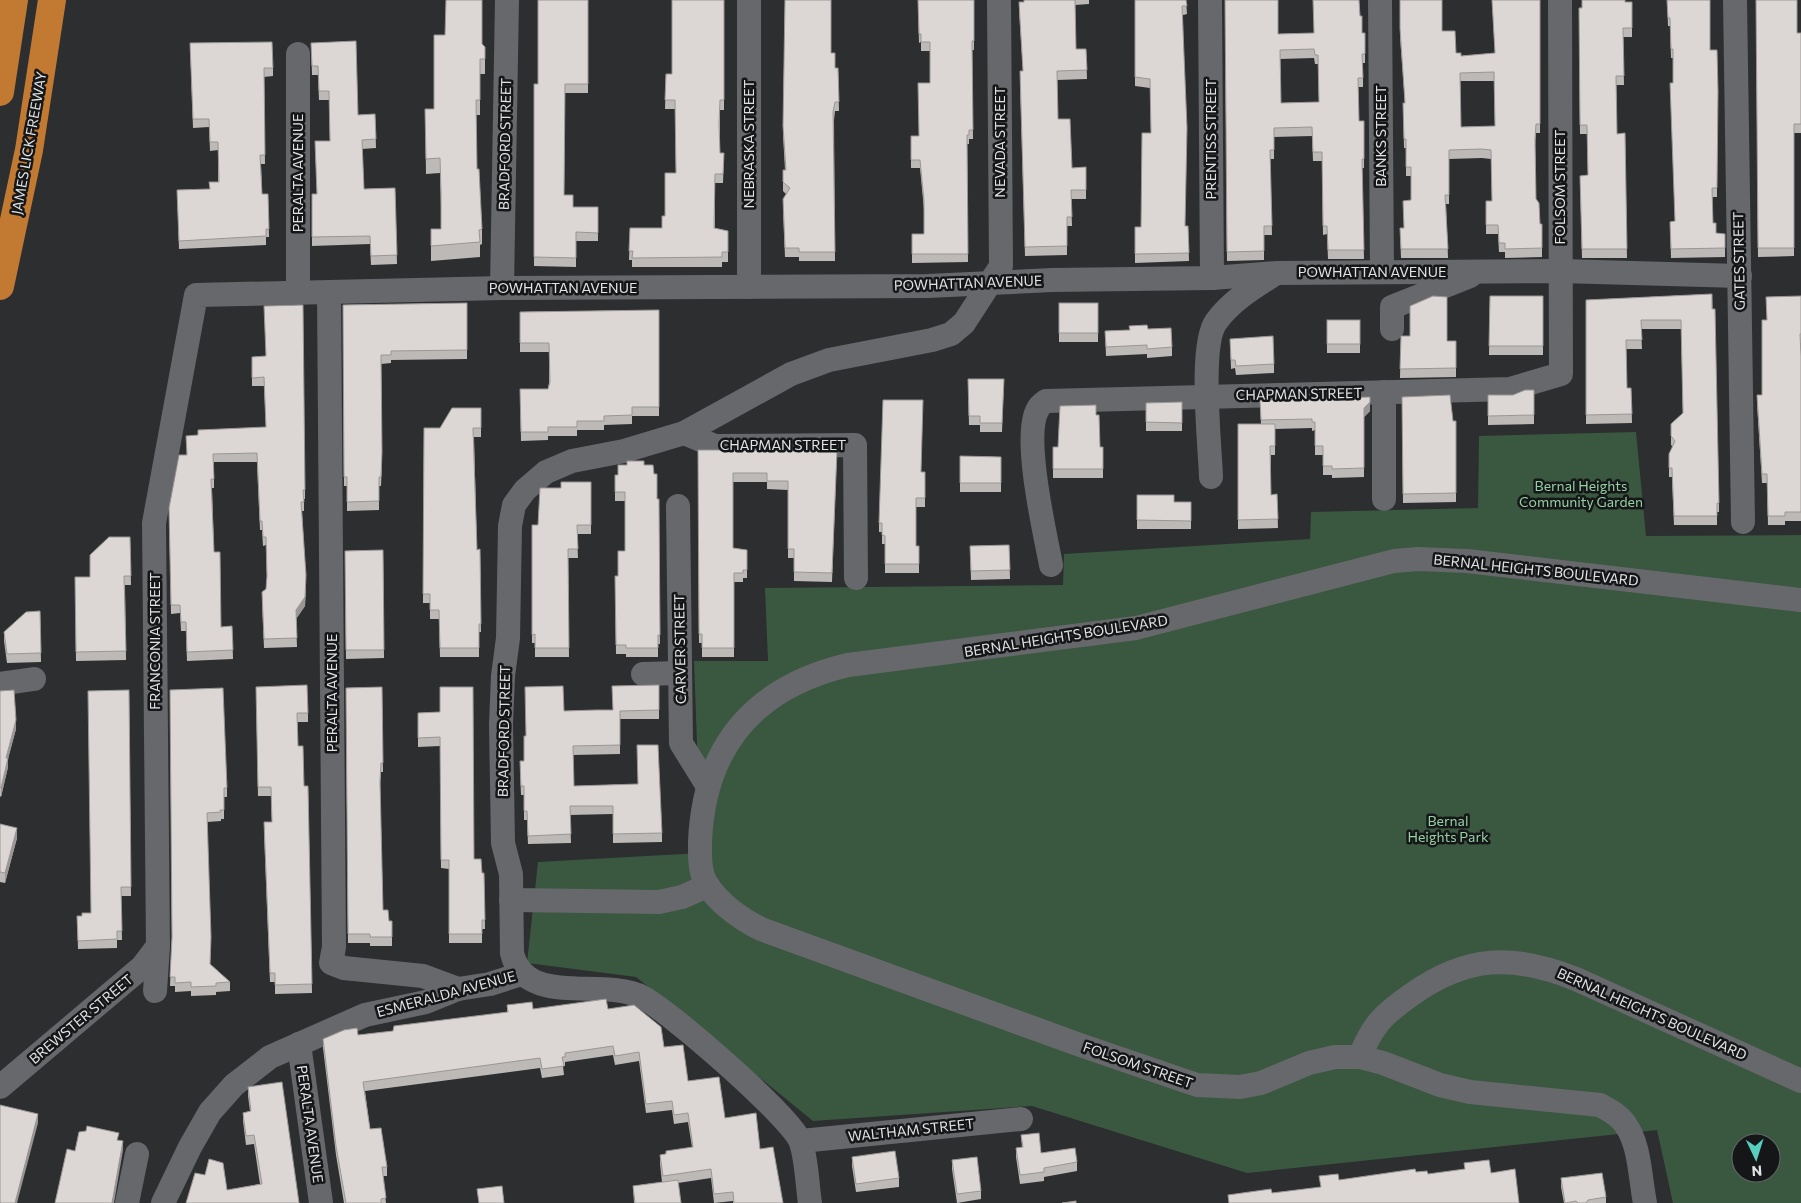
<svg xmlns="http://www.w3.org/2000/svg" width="1801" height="1203" font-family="Commissioner,sans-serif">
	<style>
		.green { fill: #3a5740; fill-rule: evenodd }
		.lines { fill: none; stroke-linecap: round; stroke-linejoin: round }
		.minor { stroke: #66686b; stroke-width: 24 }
		.highway { stroke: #c27a32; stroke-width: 28 }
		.wall { fill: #bdb9b7; fill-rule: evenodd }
		.shaded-wall { fill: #9a9695 }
		.building { fill: #dcd7d5; stroke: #9a9695; fill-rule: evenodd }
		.labels { text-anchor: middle; stroke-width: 5; stroke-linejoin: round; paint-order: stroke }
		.street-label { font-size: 14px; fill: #e1e2e4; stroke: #151617 }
		.park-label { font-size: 14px; fill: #96d1a3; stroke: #151617 }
	</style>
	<rect width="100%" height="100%" fill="#2c2e30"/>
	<path class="green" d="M1636,432L1646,536L1801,535V1203H1673L1657,1130L1247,1173L1032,1106L813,1121L636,977L527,963L538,862L701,853L694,661H768L765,588L1063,585L1064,554L1310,539L1311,512L1478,508L1479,436ZM1741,1143H1771V1173H1741Z"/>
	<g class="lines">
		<g class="minor">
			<path d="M1210,0L1212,278"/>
			<path d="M1380,0L1382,272"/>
			<path d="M1735,0L1743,522"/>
			<path d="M749,287V0"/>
			<path d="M502,288L507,0"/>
			<path d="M298,293V54"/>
			<path d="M329,293L334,947L331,963L344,968L423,976L458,989"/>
			<path d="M1392,329V307L1470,276"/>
			<path d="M684,433L715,446L855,445L856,578"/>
			<path d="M1211,477C1210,446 1199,345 1216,322C1231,301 1253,288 1275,274"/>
			<path d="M1384,499V392"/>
			<path d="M678,506L681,743L707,785"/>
			<path d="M1051,565C1045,533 1022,435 1038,409C1039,406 1043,403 1046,401L1510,389L1561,374L1560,0"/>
			<path d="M643,674L680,673"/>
			<path d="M0,684L34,679"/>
			<path d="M511,900L659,902L682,897L707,886"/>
			<path d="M155,991L158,946L154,523L196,295L502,288L928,286L1052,280L1212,278L1277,273L1560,271L1740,276"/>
			<path d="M299,1044L321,1203"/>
			<path d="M1360,1057C1372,1025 1384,1014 1411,995C1467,955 1513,954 1576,979L1801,1081"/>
			<path d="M0,1087L142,967L158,946"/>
			<path d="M801,1141L1021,1119"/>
			<path d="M127,1203L137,1154"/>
			<path d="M163,1203L190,1147L210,1112L234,1085L270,1057L365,1015L426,1002L458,989L490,984L521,974"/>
			<path d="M810,1203C807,1184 807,1161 801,1143C794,1119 667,1009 642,997C603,977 525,1008 512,953L511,874L503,843L501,724L503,676L508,638L510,526L514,505L525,490L546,472L572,461L624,451L684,433L791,374L829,360L932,340L951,334L964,323L1001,266L999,0"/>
			<path d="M1645,1203C1640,1178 1640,1144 1625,1124C1619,1115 1609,1110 1600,1105L1470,1092L1440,1085L1383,1063L1360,1057H1335L1309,1063L1261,1083L1240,1087L1197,1085L1080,1045L761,929C742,920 720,904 708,886C699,874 700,856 700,842C702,791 717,744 757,709C783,686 814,673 848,665L1136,628L1394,561L1418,559L1467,561L1801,600"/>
		</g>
		<g class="highway">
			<path d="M0,92L14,0"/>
			<path d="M0,286L29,150L52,0"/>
		</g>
	</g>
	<g class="wall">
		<path d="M588,0V93H565L564,195L573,207H598V241H576V267L534,266V84H538Z"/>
		<path d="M724,0V110H720V153H724L723,183H715V228L728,231V262H722V267H632V260H629L630,228H662L676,173L675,109H665L666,74H672Z"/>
		<path d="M785,0L831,53L835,68H838L839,111H835L834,120L835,261H799V257H785L783,208L786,194L783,191V170H785L783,135Z"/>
		<path d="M918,0H974V50H972L973,139H969V144H967L968,262L912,263V234H924V210L920,168H911V136H919L930,83V51H921V42L919,43Z"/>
		<path d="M1024,0H1089V4L1075,5L1076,49H1086L1087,79L1057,80L1058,119L1072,168L1086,167V199H1071L1072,226H1067V255L1025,256L1020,80L1023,71L1019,10V2H1024Z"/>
		<path d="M1135,0H1186L1187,14L1183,15L1185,226H1188L1189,261L1135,263V227H1141L1151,133L1150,88L1135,86Z"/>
		<path d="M1225,0L1278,34L1314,33L1360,16L1365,54V63H1363V87H1358L1359,121H1364V168H1362L1364,259H1328L1327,234L1323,235L1322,161H1313L1312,136L1274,137V159H1270L1272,235H1264V260L1227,261ZM1314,58L1315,64H1318L1319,102L1281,103L1280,59Z"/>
		<path d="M1400,0L1442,31L1456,53L1461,56L1495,53L1492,0H1540V133H1536L1535,146L1536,199L1540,224H1542V257L1505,258V252H1499L1498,234H1486V201H1492L1491,159L1482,158L1449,159V204H1446L1448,258H1401L1400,228H1404L1411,200V176H1406V148H1404L1403,103H1405L1400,37ZM1460,81H1494L1495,126L1461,127Z"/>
		<path d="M1667,0L1710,50H1717V197H1712L1713,223L1716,233L1725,234V257L1671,258L1670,222L1675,221L1673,58H1671L1670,26H1668Z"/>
		<path d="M1756,0L1797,33H1801V133H1794V256L1758,257Z"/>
		<path d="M1625,2H1632V37H1623L1624,85H1616L1617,134L1625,133L1627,258H1582L1580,176L1588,175L1587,134H1580L1579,8Z"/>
		<path d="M445,35L482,44L485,47V74H480V115H476L477,169L482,229V244L480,245V257L431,261V229H441V206L440,173L426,174L425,109H434Z"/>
		<path d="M190,43L273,68V76L264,77L265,164H261L262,194H268L269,237H266V245L179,249L177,190L210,189L218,182V150L210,151L209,127L193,128Z"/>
		<path d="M311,43L358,115L375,114L376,148L362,149L364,189L395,188L397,264L371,265L370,244L312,246V194H317L315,141H330L329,100H319L318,75H312Z"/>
		<path d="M1712,294L1719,503V512H1717V525H1674L1672,477H1669V454L1673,447L1671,445V424L1683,413L1681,329H1641L1642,349H1626L1627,388H1631L1632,423L1586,424V300Z"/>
		<path d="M1490,296H1543V355H1489Z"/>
		<path d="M1801,296V343H1800L1801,356V521H1785V525H1768L1767,483H1762L1757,404V395H1762L1767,320Z"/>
		<path d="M467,303V359L391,360V363L381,364L382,461L381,486H379V510L347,511V486H344L343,305Z"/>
		<rect x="1059" y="303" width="39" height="39"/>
		<path d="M659,310V416H632V424L604,425V430H577V436H548V440L521,441L520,389H548L549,383V352H520V312Z"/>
		<rect x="1327" y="320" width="33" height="33"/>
		<path d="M1148,329L1172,347V356L1147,358V354L1106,356L1105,331Z"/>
		<path d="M1401,336L1447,341H1456V377L1400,378Z"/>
		<path d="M1230,339L1274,364V373L1236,375L1235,368L1231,369Z"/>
		<path d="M266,356L305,490V499H304V511H302L306,583L305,606L296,619L297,647L264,648L262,601L266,589L267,579L266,545L263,546L262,530H260L257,462H214V488H212L214,552L221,627L232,626L233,659L187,661L186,631H181L180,613L171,614L169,508L186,455L198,435L266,427L264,386H252V366Z"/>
		<path d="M968,379H1004L1002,432H980V425H969Z"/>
		<path d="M1534,390V424L1488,425V395H1513Z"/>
		<path d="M1402,397L1453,421H1456V502L1403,503Z"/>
		<path d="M1260,400L1370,411L1364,417V477L1332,478V475H1323V455H1315V430L1312,431V428L1275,429V455H1271V495L1277,494L1278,528L1238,529V424H1261Z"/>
		<path d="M1182,402V431H1146V403Z"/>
		<path d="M481,408V437H474L477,550L480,549L481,632H479V657H440L439,619H430V603H423L424,428H440Z"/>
		<path d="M1096,415L1100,447H1103V478H1053V447H1058Z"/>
		<path d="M698,450H837L832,582L794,581V558H788V490L767,489V482H733V548L747,550V578H743V582H734V657H702V643H699Z"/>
		<path d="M960,456L1001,457V492H960Z"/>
		<path d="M644,465L654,474L657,499L660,644H658V657H626V654H616L615,576H618L625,551V501H615V475H618Z"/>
		<path d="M921,472H925V507H916V546H919V573H885V544H882V532H879V523Z"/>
		<path d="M591,482V534H577L578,558H568L569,657H535V643H532V525H538L561,488Z"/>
		<path d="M1137,495L1174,502H1191V529H1137Z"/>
		<path d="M130,537L131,585H125L126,660L76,661L75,577H90Z"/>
		<path d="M1009,545L1010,579L971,580L970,546Z"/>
		<path d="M383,550L384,658L346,659L345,551Z"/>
		<path d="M40,611L41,662L7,663L4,641V632Z"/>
		<path d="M659,685V719H620V754L573,755L574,786L638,784L662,833V842L613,843V814L570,815L571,843L528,844L527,820H524V795H521L520,770L524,761L526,736L564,711L613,710Z"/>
		<path d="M256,687L308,713V722H297L298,746L304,786H308L312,993L275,994V982H270L264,831L272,822L271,796H258Z"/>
		<path d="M382,687L383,772H381L380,787L383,910L389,921H392V946H370V943H348L346,688Z"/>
		<path d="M129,690L131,896H121L122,940H117V948L78,949L77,916H82L91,913Z"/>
		<path d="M170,690L227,788V797H224V819H221V821L207,822L211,946L210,964L230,982V991L216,992V995L191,996V991L175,992V986H170L172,938Z"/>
		<path d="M0,691L16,729L8,758V767L1,797L0,796Z"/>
		<path d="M440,712L474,859L482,873H484L485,929H482V943H449V869L441,868L440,746L418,747V713Z"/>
		<path d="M0,824L17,838L5,883L0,882Z"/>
		<path d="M507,1005L533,1009H608L664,1047L688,1081L725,1118L760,1149L783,1203H733V1201L714,1203L711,1178L678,1183L681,1203H634L633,1186L662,1182L660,1164V1155L692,1147L688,1122L674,1124L672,1110L646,1113L639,1061L615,1065L613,1055L565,1062V1066H563L564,1075L542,1078L540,1068L365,1091L370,1129L387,1167V1176H383L386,1203H344L336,1155L323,1048V1039L393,1031L507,1012Z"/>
		<path d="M248,1087L299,1203L227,1190L260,1184L254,1144L246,1145L243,1121V1113L250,1111L248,1096Z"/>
		<path d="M1021,1135L1041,1153L1077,1162V1171L1044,1177V1181L1020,1184L1016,1157V1148H1022Z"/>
		<path d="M852,1157L899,1178V1187L856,1192L852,1166Z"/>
		<path d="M952,1160L981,1191V1199L957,1203L952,1169Z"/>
		<path d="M1561,1178L1606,1197V1203H1564L1561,1187Z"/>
	</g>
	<g class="shaded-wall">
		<path d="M1370,402V411L1364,417V477V408Z"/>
		<path d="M306,583L305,606L296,619V610Z"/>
		<path d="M16,720V729L6,767V758Z"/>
		<path d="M8,758V767L1,797V788Z"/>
		<path d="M17,828V838L5,883V873Z"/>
		<path d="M38,1114V1123L17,1203H15Z"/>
		<path d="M123,1141V1150L114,1203H112Z"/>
	</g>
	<g class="building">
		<path d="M446,0H482V44L485,47V59H480V100H476L477,169H479L482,229L479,230L480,242L431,246V229H441V193L440,158L426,159L425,109H434V35H445Z"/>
		<path d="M538,0H588V84H565L564,195H573V207H598V233L576,232V258L534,257V84H538Z"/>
		<path d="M672,0H724V100H720L719,124L720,153H724L723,174H715L714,228L728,231V252H722V257L632,258L633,251H629L630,228H662V216H665V173H676L675,100H665L666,74H672Z"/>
		<path d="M785,0H831V53H835V68H838L839,102H835L833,112L835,252H799V248H785L783,199L790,188L783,182V170H786L783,126Z"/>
		<path d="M918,0H974V41H972L973,130H969V135H967L968,254H912V234H924V201L920,160H911V136H919L918,83H930V42H921V34H919Z"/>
		<path d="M1024,0H1075L1076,49H1086L1087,70L1057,71L1058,119H1070L1072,168L1086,167V190H1071L1072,217H1067V246L1025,247L1020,71H1023L1019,2H1024Z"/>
		<path d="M1135,0H1186L1187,6H1182L1187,128L1185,226H1188L1189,253L1135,254V227H1141L1142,133H1151L1150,79L1135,77Z"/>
		<path d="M1225,0H1278V34L1314,33L1313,0H1359L1360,16H1362V33H1365V54H1362L1363,78H1358L1359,121H1364V159H1362L1364,250H1328L1327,226H1323L1322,152H1313L1312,127L1274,128V150H1270L1272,226H1264V251L1227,252ZM1314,49L1315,55H1318L1319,102L1281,103L1280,50Z"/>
		<path d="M1400,0H1442V31H1455L1456,53H1461V56L1495,53L1492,0H1540V124H1536L1535,139L1536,199L1539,203L1540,224H1542V248L1505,249V243H1499L1498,225H1486V201H1492L1491,150L1482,149L1449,150V195H1445L1448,249H1401L1400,228H1404L1403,201L1411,200V167H1406V139H1404L1403,103H1405L1400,28ZM1494,72L1495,126L1461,127L1460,73Z"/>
		<path d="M1582,0H1625V2H1632V28H1623L1624,76H1616L1617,134L1625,133L1627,249H1582L1580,176L1588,175L1587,125H1580L1579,8H1582Z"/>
		<path d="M1667,0H1710V50H1717L1718,91L1717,188H1712L1713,223H1716V233L1725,234V248L1671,249L1670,222L1675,221L1670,83H1673V49H1671L1670,18H1668Z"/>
		<path d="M1756,0H1797V33H1801V124H1794V248H1758Z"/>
		<path d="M356,41L358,115L375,114L376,139L362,140L364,189L395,188L397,255L371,256L370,236L312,237V194H317L315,141H330L329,91H319L318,66H312L311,43Z"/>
		<path d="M272,42L273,68H264L265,155H260L262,194H268L269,229H266V236L179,241L177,190L210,189L209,182H219L218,142H210L209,119H193L190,43Z"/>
		<path d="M1712,294V309H1715L1719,503H1717V516H1674L1672,468H1669V454L1675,441L1671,436V424L1683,413L1681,320H1641L1642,340H1626L1627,388H1631L1632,414L1586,415V300Z"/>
		<path d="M1433,296L1447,297V341H1456V368L1400,369L1401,336H1410V306Z"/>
		<path d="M1490,296H1543V346H1489Z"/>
		<path d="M1801,296V334H1800L1801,356V512H1785V516H1768L1767,474H1762L1757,395H1762V320H1767L1766,297Z"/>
		<path d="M467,303V350L391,351V355H381L382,452L381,477H379V501L347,502V477H344L343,305Z"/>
		<rect x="1059" y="303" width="39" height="30"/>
		<path d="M303,305L305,490H303L304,502H301L306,575L305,597L296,610L297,638L264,639L262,592L266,589L267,576L266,537H263L262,521H260L257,453L213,454L214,479H211L214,552H220L221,627L232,626L233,650L187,652L186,622H181L180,605H171L169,508L179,455H187L186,436L198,435V430L266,427L264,377L252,378V357L266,356L264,306Z"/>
		<path d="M659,310V407H632V415L604,416V421H577V427H548V432H521L520,389H548L550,382L549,343H520V312Z"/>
		<rect x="1327" y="320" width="33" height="24"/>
		<path d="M1147,325L1148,329L1171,328L1172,347L1147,349V345L1106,347L1105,331L1130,330L1129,326Z"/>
		<path d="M1273,336L1274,364L1236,366L1235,360H1231L1230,339Z"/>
		<path d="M968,379H1004L1002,423H980V416H969Z"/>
		<path d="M1525,390H1534V415L1488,416V395H1513Z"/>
		<path d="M1450,395L1453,421H1456V493L1403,494L1402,397Z"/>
		<path d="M1370,397V402L1364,408V468L1332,469V466H1323V446H1315V422H1312V419L1261,420L1260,400Z"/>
		<path d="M883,400H923L921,472H925V498H916V546H919V564H885V536L882,535V523H879Z"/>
		<path d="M1182,402V423L1146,422V403Z"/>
		<path d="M1096,405V415H1099L1100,447H1103V469H1053V447H1058L1060,406Z"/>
		<path d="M452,408H481V428H473L477,550L480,549L481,624H479V648H440L439,610H430V594H423L424,428H440Z"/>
		<path d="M1238,424H1275V446H1270L1271,495L1277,494L1278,519L1238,520Z"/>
		<path d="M698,450H837L832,573L794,572V549H788V481H767V473H733V548L747,550V570H743V573H734V648H702V634H699Z"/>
		<path d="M960,456L1001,457V483H960Z"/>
		<path d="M627,461H644V465H653L654,474H657V499H659L660,635H658V648H626V645H616L615,576H618V551H625V492H615V475H618V465H627Z"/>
		<path d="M561,482H591V525H577L578,549H568L569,648H535V634L532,635V525H538L540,488H561Z"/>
		<path d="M1137,495H1174V502H1191V521L1137,520Z"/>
		<path d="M109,537H130L131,576H124L126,651L76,652L75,577H90V555Z"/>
		<path d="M1009,545L1010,570L971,571L970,546Z"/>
		<path d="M383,550L384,650H346L345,551Z"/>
		<path d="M40,611L41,653L7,654L4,632L26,612Z"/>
		<path d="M307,685L308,713H297L298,746H303L304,786H308L312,984L275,985V973H270L264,822H272L271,787H258L256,687Z"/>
		<path d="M659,685V710L620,711V745L573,746L574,786L638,784L637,745H658L662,833L613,834V806H570L571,834L528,836L527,811H524V786H521L520,761H524V736H526L525,687L563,686L564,711L596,710H613L612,686Z"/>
		<path d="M382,687L383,763H381L380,781L383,910H388L389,921H392V937H370V934H348L346,688Z"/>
		<path d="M440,687H473L474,859H481L482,873H484L485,920H482V934H449V860H441L440,737L418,738V713L440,712Z"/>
		<path d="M223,688L227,788H224V810H220L221,812L207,813L211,937L210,964L230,982L216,983V986L191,987V982L175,983V977H170L172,937L170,690Z"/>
		<path d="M14,690L16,720L6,758H8L1,788L0,787V691Z"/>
		<path d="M129,690L131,887H121L122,931H117V939L78,941L77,916H82V913H91L88,691Z"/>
		<path d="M0,824L17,828L5,873L0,872Z"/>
		<path d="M606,999L608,1009L634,1005L661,1027L664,1047L683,1045L688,1081L719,1077L725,1118L756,1113L760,1149L773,1147L783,1203H734L733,1192L714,1194L711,1169L663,1176L660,1155L666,1154V1151L693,1147L688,1113L674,1115L672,1101L646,1104L639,1052L615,1056L613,1046L565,1053V1057H562L564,1066L542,1069L540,1058L363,1082L370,1129L381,1128L387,1167H382L386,1198L381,1199V1203H346L336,1146L323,1039L344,1030L357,1028L358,1035L393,1031L394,1026L508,1012L507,1005L532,1002L533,1009Z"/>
		<path d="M282,1082L299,1203H186L195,1173L205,1175L209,1159L223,1163L227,1190L262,1184L254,1135L246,1136L243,1113L251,1111L248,1087Z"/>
		<path d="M0,1105L38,1114L15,1203H0Z"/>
		<path d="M87,1126L119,1133L117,1140L123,1141L112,1203H55L67,1149L75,1151L79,1132L86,1131Z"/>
		<path d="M1039,1133L1041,1153L1075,1148L1077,1162L1044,1168V1172L1020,1175L1016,1148L1023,1147L1021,1135Z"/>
		<path d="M895,1151L899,1178L856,1184L852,1157Z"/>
		<path d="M977,1157L981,1191L957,1194L952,1160Z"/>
		<path d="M1489,1160L1491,1173L1515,1169L1519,1203H1229L1228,1195L1271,1189L1272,1193L1321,1187L1319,1176L1338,1174L1339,1180L1415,1169L1416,1172L1427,1171L1428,1174L1465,1169L1464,1163Z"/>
		<path d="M1602,1173L1606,1197L1588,1200L1586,1203H1578L1576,1201L1565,1203L1561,1178Z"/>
		<path d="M678,1180L681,1203H635L633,1186Z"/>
		<path d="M502,1186L504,1203H479L477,1189Z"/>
		<path d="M1076,1201V1203H1062Z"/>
	</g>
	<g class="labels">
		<g class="street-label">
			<text transform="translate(1381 136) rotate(-90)" y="5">BANKS STREET</text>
			<text transform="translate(1211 139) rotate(-90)" y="5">PRENTISS STREET</text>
			<text transform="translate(1000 142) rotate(-90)" y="5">NEVADA STREET</text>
			<text transform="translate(29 143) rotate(-80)" y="5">JAMES LICK FREEWAY</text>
			<text transform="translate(505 144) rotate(-89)" y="5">BRADFORD STREET</text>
			<text transform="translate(749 144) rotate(-90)" y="5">NEBRASKA STREET</text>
			<text transform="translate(298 173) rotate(-90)" y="5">PERALTA AVENUE</text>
			<text transform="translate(1560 187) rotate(-90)" y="5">FOLSOM STREET</text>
			<text transform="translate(1739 261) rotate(-91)" y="5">GATES STREET</text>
			<text x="1372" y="277">POWHATTAN AVENUE</text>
			<text transform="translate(968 283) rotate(-2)" y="5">POWHATTAN AVENUE</text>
			<text x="563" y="293">POWHATTAN AVENUE</text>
			<text transform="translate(1299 394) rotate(-1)" y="5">CHAPMAN STREET</text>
			<text x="783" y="450">CHAPMAN STREET</text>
			<text transform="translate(1536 570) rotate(6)" y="5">BERNAL HEIGHTS BOULEVARD</text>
			<text transform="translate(1066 636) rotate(-9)" y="5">BERNAL HEIGHTS BOULEVARD</text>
			<text transform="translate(155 641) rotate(-90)" y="5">FRANCONIA STREET</text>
			<text transform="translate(680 649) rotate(-91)" y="5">CARVER STREET</text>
			<text transform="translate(332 693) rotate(-90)" y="5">PERALTA AVENUE</text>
			<text transform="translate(504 731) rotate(-89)" y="5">BRADFORD STREET</text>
			<text transform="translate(446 994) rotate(-15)" y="5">ESMERALDA AVENUE</text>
			<text transform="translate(1652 1014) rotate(24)" y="5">BERNAL HEIGHTS BOULEVARD</text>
			<text transform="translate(81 1019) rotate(-40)" y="5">BREWSTER STREET</text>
			<text transform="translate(1138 1065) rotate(19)" y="5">FOLSOM STREET</text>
			<text transform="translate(310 1124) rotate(82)" y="5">PERALTA AVENUE</text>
			<text transform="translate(911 1130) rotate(-6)" y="5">WALTHAM STREET</text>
		</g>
		<g class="park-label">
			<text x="1581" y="491">Bernal Heights<tspan x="1581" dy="16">Community Garden</tspan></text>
			<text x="1448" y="826">Bernal<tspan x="1448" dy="16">Heights Park</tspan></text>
		</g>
	</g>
	<g transform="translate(1756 1158) rotate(176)"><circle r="24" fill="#151617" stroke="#676869"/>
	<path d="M0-4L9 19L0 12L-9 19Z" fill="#58cec0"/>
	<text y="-8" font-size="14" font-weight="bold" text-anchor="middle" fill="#e1e2e4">N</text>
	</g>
</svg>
